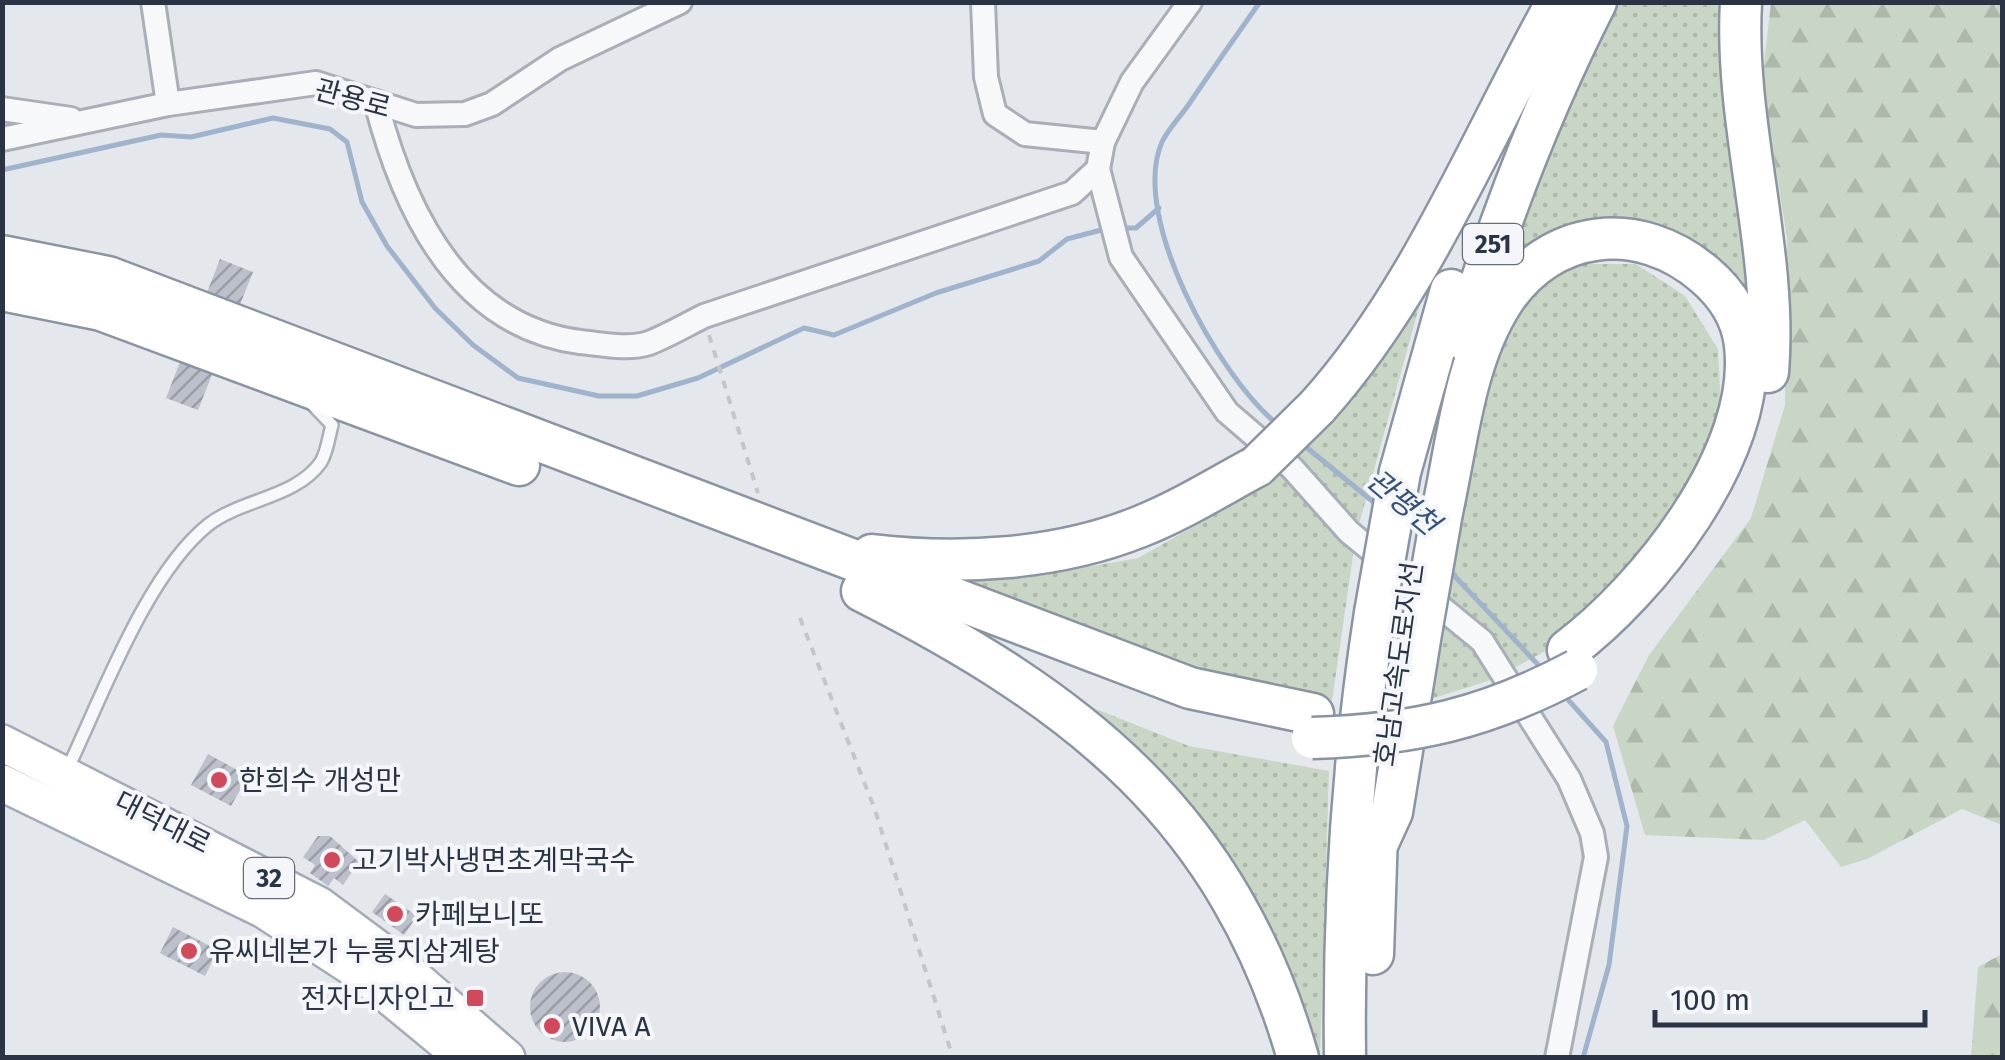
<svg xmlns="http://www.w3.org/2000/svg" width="2005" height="1060" font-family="'Fira Sans','Noto Sans KR',sans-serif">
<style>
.green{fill:url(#green-dots)}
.forest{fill:url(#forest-firs)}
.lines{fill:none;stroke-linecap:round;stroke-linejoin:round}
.stream{stroke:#9fb4cc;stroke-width:5}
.building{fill:url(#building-hatch)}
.service-casing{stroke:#a9aeb7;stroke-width:16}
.minor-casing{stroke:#a9aeb7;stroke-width:28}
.primary-casing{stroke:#a3abb8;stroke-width:40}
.motorway-casing{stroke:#8b94a3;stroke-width:45}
.path{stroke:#c2c5cb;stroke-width:4;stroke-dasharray:8 8;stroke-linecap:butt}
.service{stroke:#f7f8fa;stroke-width:11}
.minor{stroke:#f7f8fa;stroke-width:22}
.primary{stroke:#fff;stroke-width:35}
.motorway{stroke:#fff;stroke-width:40}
.motorway-bridge-casing{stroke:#8b94a3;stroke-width:45;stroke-linecap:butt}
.motorway-bridge{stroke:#fff;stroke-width:40}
.poi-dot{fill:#d1495b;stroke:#f4f6f9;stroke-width:4}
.labels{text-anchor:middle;stroke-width:8;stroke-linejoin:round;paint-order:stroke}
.shield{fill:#f4f6f9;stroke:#676e7b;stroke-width:2.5}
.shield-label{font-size:25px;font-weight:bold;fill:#2b3445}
.street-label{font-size:28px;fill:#2b3445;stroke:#f4f6f9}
.poi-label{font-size:28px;fill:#2b3445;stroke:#f4f6f9;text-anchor:start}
.water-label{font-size:30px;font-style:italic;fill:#34527a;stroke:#f4f6f9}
</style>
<defs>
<pattern id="green-dots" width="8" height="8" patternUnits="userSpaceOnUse" patternTransform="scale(2.5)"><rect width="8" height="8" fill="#c9d6c5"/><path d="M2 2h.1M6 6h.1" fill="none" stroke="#adb8ab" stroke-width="1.8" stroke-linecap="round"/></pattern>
<pattern id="forest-firs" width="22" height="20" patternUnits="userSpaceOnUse" patternTransform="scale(2.5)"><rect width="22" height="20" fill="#c9d6c5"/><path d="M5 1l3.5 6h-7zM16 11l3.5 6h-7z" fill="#adb8ab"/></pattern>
<pattern id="building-hatch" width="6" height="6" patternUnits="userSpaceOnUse" patternTransform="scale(2.5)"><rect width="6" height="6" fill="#bbc0ca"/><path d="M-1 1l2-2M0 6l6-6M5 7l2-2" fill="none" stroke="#989da6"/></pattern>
</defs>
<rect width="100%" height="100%" fill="#e4e7ec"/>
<g class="green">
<polygon points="1617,3 1720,3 1728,140 1749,258 1751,330 1654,236 1503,269 1544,156"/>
<polygon points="1574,264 1636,264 1685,296 1718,349 1721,408 1693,489 1570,638 1508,671 1437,599 1489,380 1523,296"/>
<polygon points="1429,271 1356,535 1332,701 1263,693 920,579 1020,579 1138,558 1238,502 1341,405"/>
<polygon points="1429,605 1478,645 1494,679 1412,705"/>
<polygon points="1071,699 1189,746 1329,771 1320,1057 1307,1057 1286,987"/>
</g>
<g class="forest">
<polygon points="1771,3 2002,3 2002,825 1962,809 1867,859 1841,867 1805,820 1764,840 1645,835 1613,726 1649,655 1751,518 1785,405 1787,238 1762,81"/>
<polygon points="2002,954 2002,1057 1971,1057 1978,967"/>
</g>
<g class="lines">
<g class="stream">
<path d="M1260 2C1236 36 1212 70 1189 104 1181 116 1168 129 1162 142 1129 217 1219 376 1276 423"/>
<polyline points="2,170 161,135 191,137 273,118 330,129 347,142 362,202 387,246 435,308 473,345 518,378 599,396 637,396 698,378 804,328 834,335 936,293 1039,261 1067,239 1105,229"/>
<polyline points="1121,228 1136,228 1159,208"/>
<polyline points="1300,442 1377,505"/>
<polyline points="1448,569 1543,670"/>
<polyline points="1563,694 1606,742 1627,826 1609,965 1583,1058"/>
</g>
</g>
<g class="building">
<polygon points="220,259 253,272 198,410 166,398"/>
<polygon points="208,754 248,776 231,806 191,785"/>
<polygon points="318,836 330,836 359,862 343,885 334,878 328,886 310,873 315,865 303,857"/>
<polygon points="385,894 417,916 404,935 372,912"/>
<polygon points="173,927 218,950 205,976 160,953"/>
<circle cx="565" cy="1007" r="35"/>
</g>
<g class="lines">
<g class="service-casing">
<path id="service" d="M67 770C102 697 146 575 208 525 241 499 296 498 321 462 327 452 329 436 332 425L310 402"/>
</g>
<g class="minor-casing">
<g id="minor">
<polyline points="153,2 168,104"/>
<polyline points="983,2 986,77 995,114 1025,134 1103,142"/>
<path d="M376 102C403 207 457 326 580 342 601 344 628 350 649 343 667 336 686 325 704 316L1072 193 1098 169 1103 142 1132 82 1190 2"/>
<polyline points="2,109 71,119"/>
<polyline points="2,139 168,104 316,83 416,115 465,114 492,104 560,59 680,2"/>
<polyline points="1098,169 1121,257 1227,412 1292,468 1349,532 1482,641 1569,779 1592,833 1596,857 1557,1058"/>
</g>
</g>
<g class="primary-casing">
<g id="primary">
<polyline points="2,743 319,905 401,966 507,1058"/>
<polyline points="2,783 264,910 361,973 464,1058"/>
</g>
</g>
<g class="motorway-casing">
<g id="motorway">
<path d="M1741 2C1734 126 1778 249 1768 372"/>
<polyline points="2,256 108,277 1190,688 1313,714"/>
<polyline points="2,290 101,310 519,465"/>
<path d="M1463 339C1498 223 1541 110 1596 2"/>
<path d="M1317 407C1420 293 1482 136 1557 2"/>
<polyline points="1400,472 1451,290"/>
<path d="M1442 512C1457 444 1464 361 1503 301 1550 229 1639 218 1705 275 1726 293 1742 317 1745 345 1758 453 1648 590 1568 650"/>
<path d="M872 555C959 565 1057 560 1139 527 1180 511 1218 487 1257 466"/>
<path d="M862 591C1077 700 1229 816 1298 1058"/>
<polyline points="1376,847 1392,812 1422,627"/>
<polyline points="1373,954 1377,832"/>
<path d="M1345 1058C1343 908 1352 761 1375 613"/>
</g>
</g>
<g class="path">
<polyline points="709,335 758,493"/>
<polyline points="800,618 875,810 953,1058"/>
</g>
<use href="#service" class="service"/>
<use href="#minor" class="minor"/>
<use href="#primary" class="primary"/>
<use href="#motorway" class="motorway"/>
<g class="motorway-bridge-casing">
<g id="motorway-bridge">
<polyline points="1257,466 1317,407"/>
<polyline points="1375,613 1400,472"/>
<polyline points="1422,627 1442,512"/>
<path d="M1312 738C1414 735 1487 718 1577 670"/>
</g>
</g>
<use href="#motorway-bridge" class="motorway-bridge"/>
</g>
<g class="poi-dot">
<circle cx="219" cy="780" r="10"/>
<circle cx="332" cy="860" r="10"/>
<circle cx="395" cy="914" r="10"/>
<circle cx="189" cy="951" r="10"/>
<rect x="465" y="988" width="20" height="20" rx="5"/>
<circle cx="552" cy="1026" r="10"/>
</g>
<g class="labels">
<g class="shield">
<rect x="1463" y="224" width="60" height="40" rx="8"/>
<rect x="244" y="858" width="50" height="40" rx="8"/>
</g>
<g class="shield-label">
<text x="1493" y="253">251</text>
<text x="269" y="887">32</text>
</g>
<g class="street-label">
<text transform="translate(353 98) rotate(15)" y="10">관용로</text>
<text transform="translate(1398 664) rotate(-82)" y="10">호남고속도로지선</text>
<text transform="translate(163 822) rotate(27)" y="10">대덕대로</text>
</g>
<g class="poi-label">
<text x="239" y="790">한희수 개성만</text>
<text x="352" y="870">고기박사냉면초계막국수</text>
<text x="415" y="924">카페보니또</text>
<text x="209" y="961">유씨네본가 누룽지삼계탕</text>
<text x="455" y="1008" text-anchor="end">전자디자인고</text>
<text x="572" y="1036">VIVA A</text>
</g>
<g class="water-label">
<text transform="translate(1403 502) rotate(40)" y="10">관평천</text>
</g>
</g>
<rect width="2005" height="1060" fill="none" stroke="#2b3445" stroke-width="10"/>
<path d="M1655 1010v15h270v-15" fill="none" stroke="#2b3445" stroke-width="5"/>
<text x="1670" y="1010" font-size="30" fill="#2b3445" stroke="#f4f6f9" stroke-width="8" paint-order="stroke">100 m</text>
</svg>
